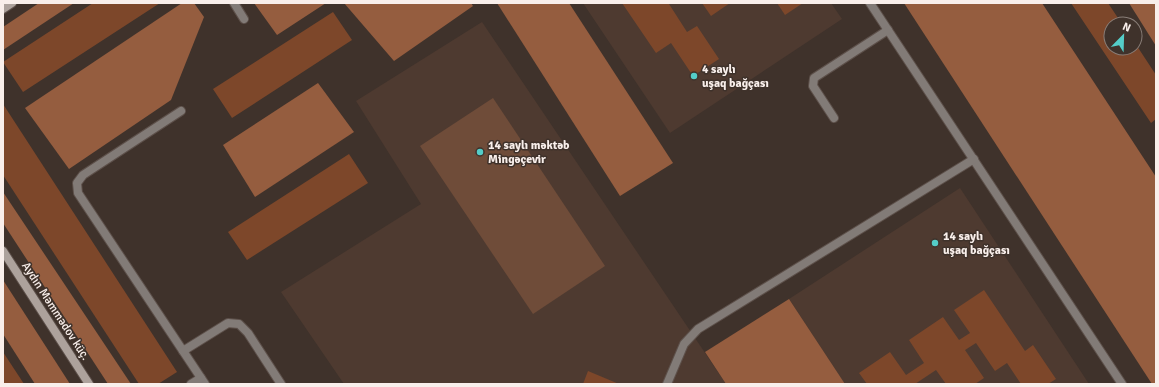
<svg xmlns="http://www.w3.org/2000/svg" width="1159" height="387" font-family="Signika,sans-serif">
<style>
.built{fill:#4e3a30}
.green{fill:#6f4c39}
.forest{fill:#955d3f}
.building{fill:#7d472a}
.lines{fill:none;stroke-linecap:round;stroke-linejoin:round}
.lane-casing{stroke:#5d504a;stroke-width:10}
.secondary-casing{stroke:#5d504a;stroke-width:10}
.lane{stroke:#827b77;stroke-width:8}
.secondary{stroke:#ada29c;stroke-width:8}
.poi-dot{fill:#54cdc8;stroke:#3f322b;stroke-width:1.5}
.labels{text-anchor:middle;stroke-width:3;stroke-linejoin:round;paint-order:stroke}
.poi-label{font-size:12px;font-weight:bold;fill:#f9efeb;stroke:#3f322b;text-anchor:start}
.street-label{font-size:12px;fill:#f9efeb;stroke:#3f322b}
</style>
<rect width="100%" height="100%" fill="#3f322b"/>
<g class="built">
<polygon points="583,3 831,3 842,19 670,133"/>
<polygon points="482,22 726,384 344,384 281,292 421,204 356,101"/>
<polygon points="960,188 1089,384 845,384 789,299"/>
</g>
<polygon class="green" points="493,98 605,266 533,314 420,146"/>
<g class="forest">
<polygon points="39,3 74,3 3,50 3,27"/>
<polygon points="182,3 194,3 204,17 171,100 69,169 25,108"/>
<polygon points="254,3 326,3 277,35"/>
<polygon points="344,3 471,3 473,6 394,61"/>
<polygon points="497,3 569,3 673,163 620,196"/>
<polygon points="904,3 1042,3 1156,177 1156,384 1152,384"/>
<polygon points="1129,3 1156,3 1156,46"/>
<polygon points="318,83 354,132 255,197 223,145"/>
<polygon points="3,192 131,384 108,384 3,223"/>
<polygon points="3,280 70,384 35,384 3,334"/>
<polygon points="789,299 845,384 726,384 705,352"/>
</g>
<g class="building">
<polygon points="93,3 160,3 23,92 3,62"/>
<polygon points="622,3 670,3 669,4 687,32 697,26 719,59 693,76 671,43 656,53"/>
<polygon points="702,3 730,3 711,16"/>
<polygon points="777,3 803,3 785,15"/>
<polygon points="1071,3 1108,3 1122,24 1111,24 1111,48 1135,48 1135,43 1156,75 1156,119 1151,123"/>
<polygon points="333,12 352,40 232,118 213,89"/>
<polygon points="3,104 177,372 158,384 139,384 3,175"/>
<polygon points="349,154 368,183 247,260 228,232"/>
<polygon points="984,290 1025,351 1033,345 1056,379 1048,384 1021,384 1007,363 995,371 976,343 965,350 984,378 975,384 946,384 936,370 915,384 867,384 859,373 890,352 906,375 924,363 909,340 943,317 959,340 970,333 954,310"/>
<polygon points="3,352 24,384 3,384"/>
<polygon points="588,371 619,384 583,384"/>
</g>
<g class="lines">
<g class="lane-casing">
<g id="lane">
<polyline points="234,3 244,19"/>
<polyline points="870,3 1122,384"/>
<polyline points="181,111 83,175 77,183 78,193 205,384"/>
<polyline points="834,118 813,86 814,78 888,30"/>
<polyline points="183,351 228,323 239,324 248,333 281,384"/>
<polyline points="191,384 201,378"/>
<polyline points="667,384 684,344 698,329 974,159"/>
</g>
</g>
<g class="secondary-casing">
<g id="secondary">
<polyline points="3,9 12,3"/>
<polyline points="3,251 89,384"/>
</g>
</g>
<use href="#lane" class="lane"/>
<use href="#secondary" class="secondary"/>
</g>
<g class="poi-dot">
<circle cx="694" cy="76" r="4"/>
<circle cx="480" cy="152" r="4"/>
<circle cx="935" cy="243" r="4"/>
</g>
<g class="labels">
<g class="poi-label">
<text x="702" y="73">4 saylı<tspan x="702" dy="14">uşaq bağçası</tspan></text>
<text x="488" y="149">14 saylı məktəb<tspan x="488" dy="14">Mingəçevir</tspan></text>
<text x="943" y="240">14 saylı<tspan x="943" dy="14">uşaq bağçası</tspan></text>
</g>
<g class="street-label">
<text transform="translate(56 311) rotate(57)" y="4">Aydın Məmmədov küç.</text>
</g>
</g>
<rect width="1159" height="387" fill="none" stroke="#f9efeb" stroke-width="8"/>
<g transform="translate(1123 36) rotate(23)"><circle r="19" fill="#3f322b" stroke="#897e78"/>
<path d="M0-3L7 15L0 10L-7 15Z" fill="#54cdc8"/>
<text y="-6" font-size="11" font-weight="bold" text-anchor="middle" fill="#f9efeb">N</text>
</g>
</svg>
